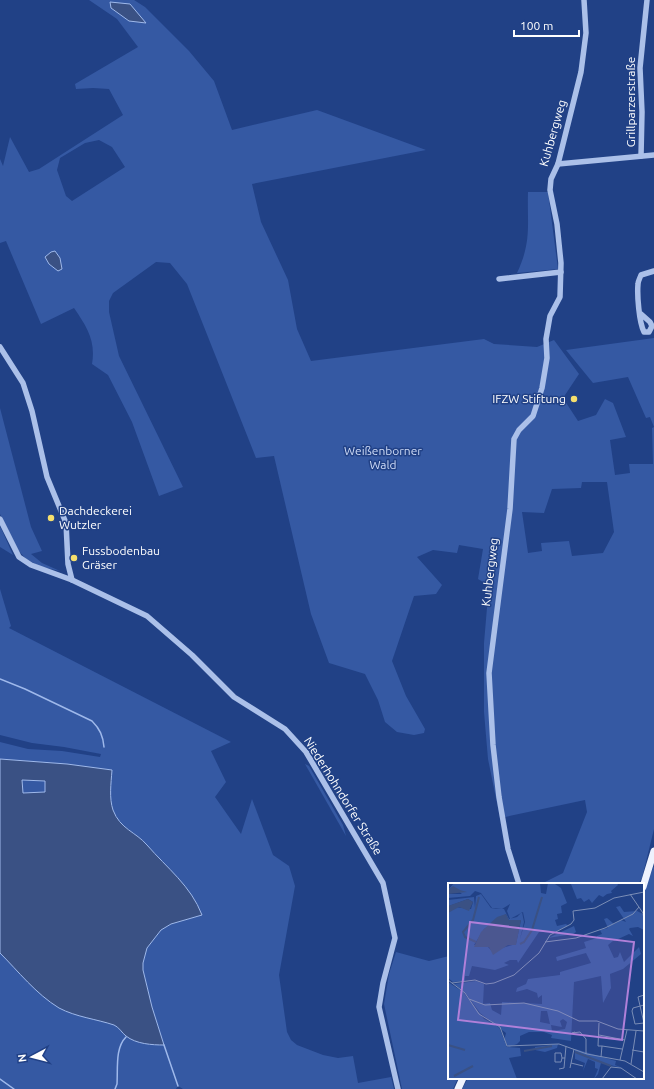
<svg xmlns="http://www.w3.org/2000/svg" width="654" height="1089" font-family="Ubuntu,sans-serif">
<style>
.green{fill:#3559a3;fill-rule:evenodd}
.water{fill:#3a5184;stroke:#9fb9eb;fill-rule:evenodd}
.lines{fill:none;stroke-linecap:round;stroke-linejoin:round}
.stream{stroke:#9fb9eb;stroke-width:1.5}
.minor{stroke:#abc0e9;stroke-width:5.5}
.major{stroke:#eef2fe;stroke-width:7}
.poi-dot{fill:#f6df6d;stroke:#214186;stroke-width:1.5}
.labels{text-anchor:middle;stroke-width:3;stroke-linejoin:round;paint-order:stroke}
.street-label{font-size:12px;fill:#fff;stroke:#214186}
.poi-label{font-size:12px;fill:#fff;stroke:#214186;text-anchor:start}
.park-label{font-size:12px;fill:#cfdcf7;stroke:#214186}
.inset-river{fill:none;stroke:#3a5184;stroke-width:2}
.inset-road{fill:none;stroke:#7a8db6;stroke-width:1}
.view{fill:#b080d9;fill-opacity:0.15;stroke:#b080d9;stroke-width:2}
.inset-edge{fill:none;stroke:#fff;stroke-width:2}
</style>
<rect width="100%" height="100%" fill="#214186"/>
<g class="green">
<path d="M89 0H134L145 7 189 51 214 81 232 130 317 110 426 150 252 184 261 222 288 280 297 329 311 361 484 339 494 344 537 347 554 340 579 374 563 398 578 421 596 415 605 399 613 403 626 437 610 440 615 475 630 473 629 464H653L652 428 654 427 650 417 646 418 628 377 593 383 566 350 654 338V829L642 878 638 884H541L563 873 587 812 585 800 500 818 488 759 484 712V643L488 596 486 584 478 579 483 549 459 545 457 553 433 550 417 557 442 585 436 594 414 596 392 661 406 696 425 729 424 733 414 735 397 732 385 722 378 700 365 674 329 663 311 614 274 456 256 458 187 284 170 263 156 262 113 293 109 301V312L119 356 183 487 159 496 132 422 108 375 92 364C96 341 87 327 74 308L41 324 6 241 0 243V159L3 166 10 137 29 172 39 169 123 115 109 89 93 88 76 89 75 84 138 47 117 19ZM99 140 112 147 125 167 72 201 66 196 57 170 60 158 85 143ZM582 482H607L614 532 603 553 572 556 569 541 541 543 542 551 528 553 522 512 544 513 552 489 581 488Z"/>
<path d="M528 192H548L558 269 517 273C532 241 527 225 528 192Z"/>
<polygon points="0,408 31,527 42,551 31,554 42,563 60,571 41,567 26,559 18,550 0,514"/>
<polygon points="0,527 1,528 13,555 0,547"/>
<path d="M0 589 11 626 9 628 231 742 211 751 226 782 215 797 241 834 252 799 273 855 289 866 295 886 279 975 287 1032 291 1040 297 1045 323 1055 338 1058 353 1056 358 1083 391 1077 394 1089H183L178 1086 176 1089H0V953L36 990 116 1026C130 1041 144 1045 164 1045L152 1007 143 970V963L147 948 161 930 171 924 202 915C191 886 167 868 147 845 136 832 120 828 113 810 109 798 111 784 112 770L67 764 0 759V742L28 749 62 751 100 757 101 754 64 747 32 743 0 735Z"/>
<polygon points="305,764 309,766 343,825 346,836"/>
<polygon points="22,780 45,781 45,792 22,793"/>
<polygon points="654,866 654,1089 462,1089 468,1078 643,1078 643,891"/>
<polygon points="396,952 429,961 449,956 449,1078 458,1078 453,1089 402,1089 384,1004 389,974"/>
</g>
<g class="water">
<polygon points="110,2 130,4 146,23 129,21 111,8"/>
<polygon points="55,251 60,258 62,269 58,271 49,264 45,257 51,252"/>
<path d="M0 759 67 764 112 770C111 784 109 798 113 810 120 829 136 832 147 845 167 868 191 886 202 915L171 924 161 930 147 948 143 963V970L152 1007 164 1045C152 1045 136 1044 126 1036 122 1033 119 1027 114 1025 96 1019 76 1017 59 1008 36 994 18 971 0 953ZM22 780 45 781V792L23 793Z"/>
</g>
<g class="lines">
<g class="stream">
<path d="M0 679 25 689 92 721C100 729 103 736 104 747"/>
<polyline points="164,1045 178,1086"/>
<polyline points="0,1079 14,1089"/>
<path d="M115 1089 117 1084C118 1068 115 1048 126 1037"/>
</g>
<g class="minor">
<polyline points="641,156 642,112 640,68 647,0"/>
<polyline points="558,164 654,155"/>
<polyline points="499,279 561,272"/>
<path d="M641 314 650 322 652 326 649 332H644C639 322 637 295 638 284 638 281 640 278 641 275L654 271"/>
<polyline points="0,347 23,383 32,411 47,477 66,523 68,564 72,580"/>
<polyline points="0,519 19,557 31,565 72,580 147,616 192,655 234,697 285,729 306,752 383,883 395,938 383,983 379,1007 398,1089"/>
<polyline points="519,884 508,849 499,797 493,745 489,673 510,509 514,439 519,430 533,416 542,388 547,358 546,339 550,316 560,297 561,263 557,224 550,190 551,179 558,164 581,72 586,33 584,0"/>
</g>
<g class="major">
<polyline points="643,887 654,851"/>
<polyline points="458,1089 463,1078"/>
</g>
</g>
<g class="poi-dot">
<circle cx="574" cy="399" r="4"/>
<circle cx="51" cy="518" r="4"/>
<circle cx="74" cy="558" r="4"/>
</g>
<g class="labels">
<g class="street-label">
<text transform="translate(631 102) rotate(-90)" y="4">Grillparzerstraße</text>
<text transform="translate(553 133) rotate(-74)" y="4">Kuhbergweg</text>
<text transform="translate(490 572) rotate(-83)" y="4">Kuhbergweg</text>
<text transform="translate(343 796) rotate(58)" y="4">Niederhohndorfer Straße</text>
</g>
<g class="poi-label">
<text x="566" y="403" text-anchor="end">IFZW Stiftung</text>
<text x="59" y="515">Dachdeckerei<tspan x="59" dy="14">Wutzler</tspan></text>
<text x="82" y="555">Fussbodenbau<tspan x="82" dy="14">Gräser</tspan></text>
</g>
<g class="park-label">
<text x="383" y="455">Weißenborner<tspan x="383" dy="14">Wald</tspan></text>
</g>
</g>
<g transform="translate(448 883)">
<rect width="196" height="196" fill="#214186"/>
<path d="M6 0H92L93 10 98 11 100 0H108L107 1 113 5 119 20 113 23 114 30 109 31 110 36 107 37 109 43 118 41 120 43 102 51 104 48 91 49 70 80 69 77H62L56 80 61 82 47 87 24 83 21 93H17V98L5 99 0 95V30L7 24 23 26 25 19 20 16 1 23 0 17 26 14 27 25 28 13 33 11 43 25 48 26H56L61 36 69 34 74 29 76 39 72 56 77 39 75 29 62 36 59 28 62 21 54 26 44 25 33 10 27 8 22 13 0 15V11H14L5 4 0 7ZM58 31 61 38 73 37 68 61 44 68 39 63 26 62 36 46ZM136 0H169L170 2 163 8 164 10 159 11 155 14 151 12 144 20 141 16 136 19 133 15 129 16 123 1ZM172 23 176 29 189 28 195 31 196 47 190 44 182 45 181 46 185 53 181 51 166 58 162 56 165 58 160 62 166 75 170 74 172 69 176 79 191 64 193 71 175 86 162 91 163 105 155 120 153 93 126 99 123 158 103 155 104 152 96 149H81L72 153V158L69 161 61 164 56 158 58 150 32 130 19 112 6 101 28 98 36 101 35 121 42 120 44 127 53 132 54 119 94 121V112L90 115 89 110 79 106 68 109 69 105 78 101 80 96 112 92V89L143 80 138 70 109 78 108 74 138 65 136 59 149 55V53L154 51 152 47 160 45 156 36 159 35 166 41 173 37 178 39 168 24ZM93 128H99L102 141 92 139ZM115 136 119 139 117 146 104 148 103 142 114 144 112 138ZM126 43 128 49 125 51 100 55ZM0 99 15 109 36 136 51 144 59 164 72 165 73 173 61 175 69 196H0ZM110 161 109 165 97 169 87 167V164ZM127 166 168 178 167 182 175 185 153 180 150 191 146 196 150 186 147 185V179L140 176 135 188 137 180 127 176Z" fill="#3559a3" fill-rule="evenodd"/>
<path d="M5 3 12 7 19 9 0 11V7ZM20 16 25 19 21 28 11 24 0 30V23ZM58 31 61 37H73L68 62H60L45 72 41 64H26L33 49 49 34Z" fill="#3a5184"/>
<path class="inset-river" d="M28 59 17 54 15 49 25 37 31 14M72 61 76 59 84 47 94 14M0 162 17 167M76 168 104 163M127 169 163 183M6 193 25 183"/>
<path class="inset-road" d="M182 11 195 30 196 37M97 59 128 55 157 45 185 31 191 24M0 97 17 110 31 131 52 144 59 163 111 161 139 171 177 178 196 189M4 100 27 97 38 101 46 100 66 92 91 70 102 52 123 41 126 37 125 28 147 25 166 15 196 9M21 116 37 122 76 120 110 128 131 138H149L170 146 196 148M196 122 185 125 184 128 187 141 196 140M151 140 150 163H154L153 174M196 140 190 114 196 112M127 149 124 150 132 149 138 156V171M151 152 177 157M154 163 174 166M184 167 196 169M114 175 113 170H107V179H113L114 175H117M172 177 179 147M123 180 135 183M183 181 188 148M122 185 126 166M111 186 116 185 118 163M154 196 163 184 173 185 189 196"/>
<path class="view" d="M22 39 186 59 174 157 10 137Z"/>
<rect width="196" height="196" class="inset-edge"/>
</g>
<g transform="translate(32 1057) rotate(263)" stroke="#214186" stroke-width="3" paint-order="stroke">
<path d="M0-3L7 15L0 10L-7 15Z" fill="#ffffff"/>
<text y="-6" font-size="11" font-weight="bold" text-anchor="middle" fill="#ffffff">N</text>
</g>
<path d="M514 30v6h65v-6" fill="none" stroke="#ffffff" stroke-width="2"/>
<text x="520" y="30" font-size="12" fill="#ffffff" stroke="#214186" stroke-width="3" paint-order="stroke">100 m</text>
</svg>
